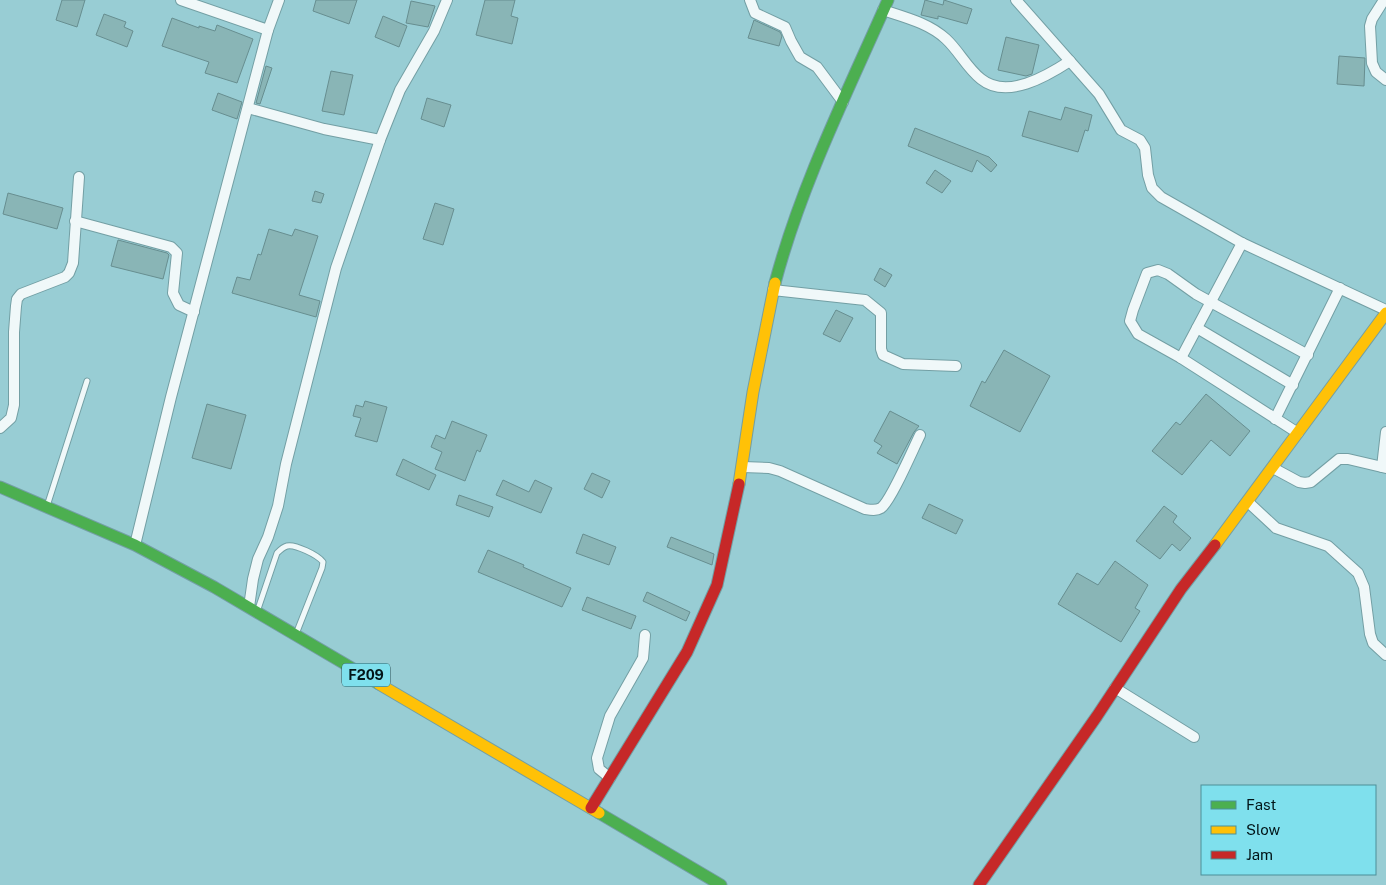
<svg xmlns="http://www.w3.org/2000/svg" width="1386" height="885" font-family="'Public Sans',sans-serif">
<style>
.building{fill:#89b5b6;stroke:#678e90}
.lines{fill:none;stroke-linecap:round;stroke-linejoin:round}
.lane-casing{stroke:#739fa4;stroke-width:7}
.street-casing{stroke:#739fa4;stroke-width:12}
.fast-casing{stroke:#739fa4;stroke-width:13}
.slow-casing{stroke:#739fa4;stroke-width:13}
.jam-casing{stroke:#739fa4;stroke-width:13}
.lane{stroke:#f0f8f9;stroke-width:5}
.street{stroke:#f0f8f9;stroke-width:10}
.fast{stroke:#4caf50;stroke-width:11}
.slow{stroke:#ffc107;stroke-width:11}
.jam{stroke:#c62828;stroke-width:11}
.labels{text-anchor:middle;stroke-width:4;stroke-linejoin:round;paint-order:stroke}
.shield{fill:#7fe0ed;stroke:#285258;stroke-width:1}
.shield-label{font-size:14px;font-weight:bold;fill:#021518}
</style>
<rect width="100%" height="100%" fill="#98cdd4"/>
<g class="building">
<polygon points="62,0 85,0 77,27 56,20"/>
<polygon points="316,0 357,0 349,24 313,11"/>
<polygon points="485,0 515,0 511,16 518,18 512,44 476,35"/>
<polygon points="925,0 943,5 944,0 972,9 967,24 938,16 938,19 921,15"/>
<polygon points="411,1 435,6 428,27 406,23"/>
<polygon points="104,14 126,22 124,27 133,31 127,47 96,35"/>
<polygon points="383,16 407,26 399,47 375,37"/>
<polygon points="172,18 199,28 199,26 215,31 217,25 253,39 237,83 205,73 209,62 162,46"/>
<polygon points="754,20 780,32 782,36 779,46 748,38"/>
<polygon points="1006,37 1039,45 1032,74 1026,76 998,70"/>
<polygon points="1339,56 1365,58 1364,86 1337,84"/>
<polygon points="266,66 272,68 260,104 256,103"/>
<polygon points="331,71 353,75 344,115 322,111"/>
<polygon points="218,93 242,102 237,119 212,110"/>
<polygon points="427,98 451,105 444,127 421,119"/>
<polygon points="1065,107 1092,115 1088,131 1085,130 1078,152 1022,136 1029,111 1061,120"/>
<polygon points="915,128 989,157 997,165 991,172 977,160 972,172 908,146"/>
<polygon points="935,170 951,181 942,193 926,183"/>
<polygon points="315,191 324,194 321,203 312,201"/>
<polygon points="8,193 63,208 57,229 3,214"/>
<polygon points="435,203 454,209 443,245 423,239"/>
<polygon points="269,229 292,236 295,229 318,236 299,295 320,301 316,317 232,293 237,277 250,280 258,254 261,255"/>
<polygon points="118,240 167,253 169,255 163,279 111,266"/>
<polygon points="880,268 892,275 885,287 874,280"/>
<polygon points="836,310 853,318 840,342 823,334"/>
<polygon points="1004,350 1050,376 1020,432 970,406 982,381 985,383"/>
<polygon points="1206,394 1250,431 1230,456 1211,440 1182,475 1152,451 1176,422 1180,425"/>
<polygon points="365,401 387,407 377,442 355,436 361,418 353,416 356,405 363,407"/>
<polygon points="207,404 246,415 231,469 192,458"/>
<polygon points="890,411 919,426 914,432 897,464 877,453 882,446 874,441"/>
<polygon points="452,421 487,435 480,452 477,450 465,481 435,469 442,452 431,447 436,435 445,439"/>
<polygon points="403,459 436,475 429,490 396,475"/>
<polygon points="592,473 610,481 602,498 584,489"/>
<polygon points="503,480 529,492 535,480 552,488 541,513 496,495"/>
<polygon points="459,495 493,507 489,517 456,505"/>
<polygon points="929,504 963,520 956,534 922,518"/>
<polygon points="1164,506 1177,516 1173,522 1191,538 1180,551 1172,544 1160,559 1136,541"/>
<polygon points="583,534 616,547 609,565 576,553"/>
<polygon points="671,537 714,554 712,565 667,547"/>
<polygon points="488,550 524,565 523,567 571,588 562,607 478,572"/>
<polygon points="1115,561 1148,585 1135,608 1140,611 1121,642 1058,604 1077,573 1098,585"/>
<polygon points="647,592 690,612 686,621 643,601"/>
<polygon points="587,597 636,616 631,629 582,610"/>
</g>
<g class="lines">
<g class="lane-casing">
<g id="lane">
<polyline points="48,503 87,381"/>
<path d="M258 609 277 553C280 550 283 547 287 546 295 544 318 555 323 562L322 568 296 634"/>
</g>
</g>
<g class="street-casing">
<g id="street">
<polyline points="181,0 268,30"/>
<polyline points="750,0 755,13 785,27 791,41 800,57 817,67 843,102"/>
<polyline points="1016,0 1099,94 1121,130 1140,140 1145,148 1148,175 1152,188 1161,197 1242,243 1386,310"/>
<polyline points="1384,0 1372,19 1370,26 1372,63 1376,72 1386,80"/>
<path d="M883 10C904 17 929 23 946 39 959 51 967 68 981 79 1007 100 1047 76 1070 61"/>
<polyline points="248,108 324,129 380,140"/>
<polyline points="75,221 171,247 177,253 173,293 179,305 194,312"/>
<polyline points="773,290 865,300 881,313 881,349 883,355 903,364 956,366"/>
<polyline points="1197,328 1293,385"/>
<polyline points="1181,358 1242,243"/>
<polyline points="1275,419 1340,288"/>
<polyline points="0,428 11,418 14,405 14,332 16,306 17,299 21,294 65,277 69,273 73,263 79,177"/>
<polyline points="1298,433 1181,358 1138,334 1130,321 1133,310 1147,273 1158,270 1168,274 1196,294 1308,355"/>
<path d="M743 467 769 468 780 471 865 509C871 510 876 511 881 508 891 501 913 449 920 435"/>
<polyline points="1382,467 1386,432"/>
<polyline points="1273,468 1299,482 1305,483 1311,482 1339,459 1348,459 1386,468"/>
<polyline points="1248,502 1276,528 1328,546 1358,573 1364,587 1370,634 1373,643 1386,655"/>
<polyline points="135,545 171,397 268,30 279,0"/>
<polyline points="249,607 253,579 258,559 268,537 278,506 286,464 336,268 380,140 400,90 434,31 447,0"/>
<polyline points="1115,688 1194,737"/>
<polyline points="610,778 599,769 597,758 610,716 643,658 645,635"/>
</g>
</g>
<g class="fast-casing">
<g id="fast">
<path d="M775 283C801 185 847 93 888 0"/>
<polyline points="0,487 135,545 214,587 379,684"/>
<polyline points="599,813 721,885"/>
</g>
</g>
<g class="slow-casing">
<g id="slow">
<polyline points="739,484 753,392 775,283"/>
<polyline points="1215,545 1386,313"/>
<polyline points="379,684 599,813"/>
</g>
</g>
<g class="jam-casing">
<g id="jam">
<polyline points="591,808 687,652 717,585 739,484"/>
<polyline points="979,885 1097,716 1181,589 1215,545"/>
</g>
</g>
<use href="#lane" class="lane"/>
<use href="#street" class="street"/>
<use href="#fast" class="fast"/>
<use href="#slow" class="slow"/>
<use href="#jam" class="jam"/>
</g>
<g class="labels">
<rect class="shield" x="342" y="663.5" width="48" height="23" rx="4"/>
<g class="shield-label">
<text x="366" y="680">F209</text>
</g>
</g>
<rect x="1201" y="785" width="175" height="90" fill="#7fe0ed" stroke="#4d8f98"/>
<rect x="1211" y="801" width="25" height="8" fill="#4caf50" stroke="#4d8f98"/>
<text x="1246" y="810" font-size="15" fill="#021518">Fast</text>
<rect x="1211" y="826" width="25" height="8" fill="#ffc107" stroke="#4d8f98"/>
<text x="1246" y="835" font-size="15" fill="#021518">Slow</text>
<rect x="1211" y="851" width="25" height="8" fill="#c62828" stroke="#4d8f98"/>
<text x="1246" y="860" font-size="15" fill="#021518">Jam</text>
</svg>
